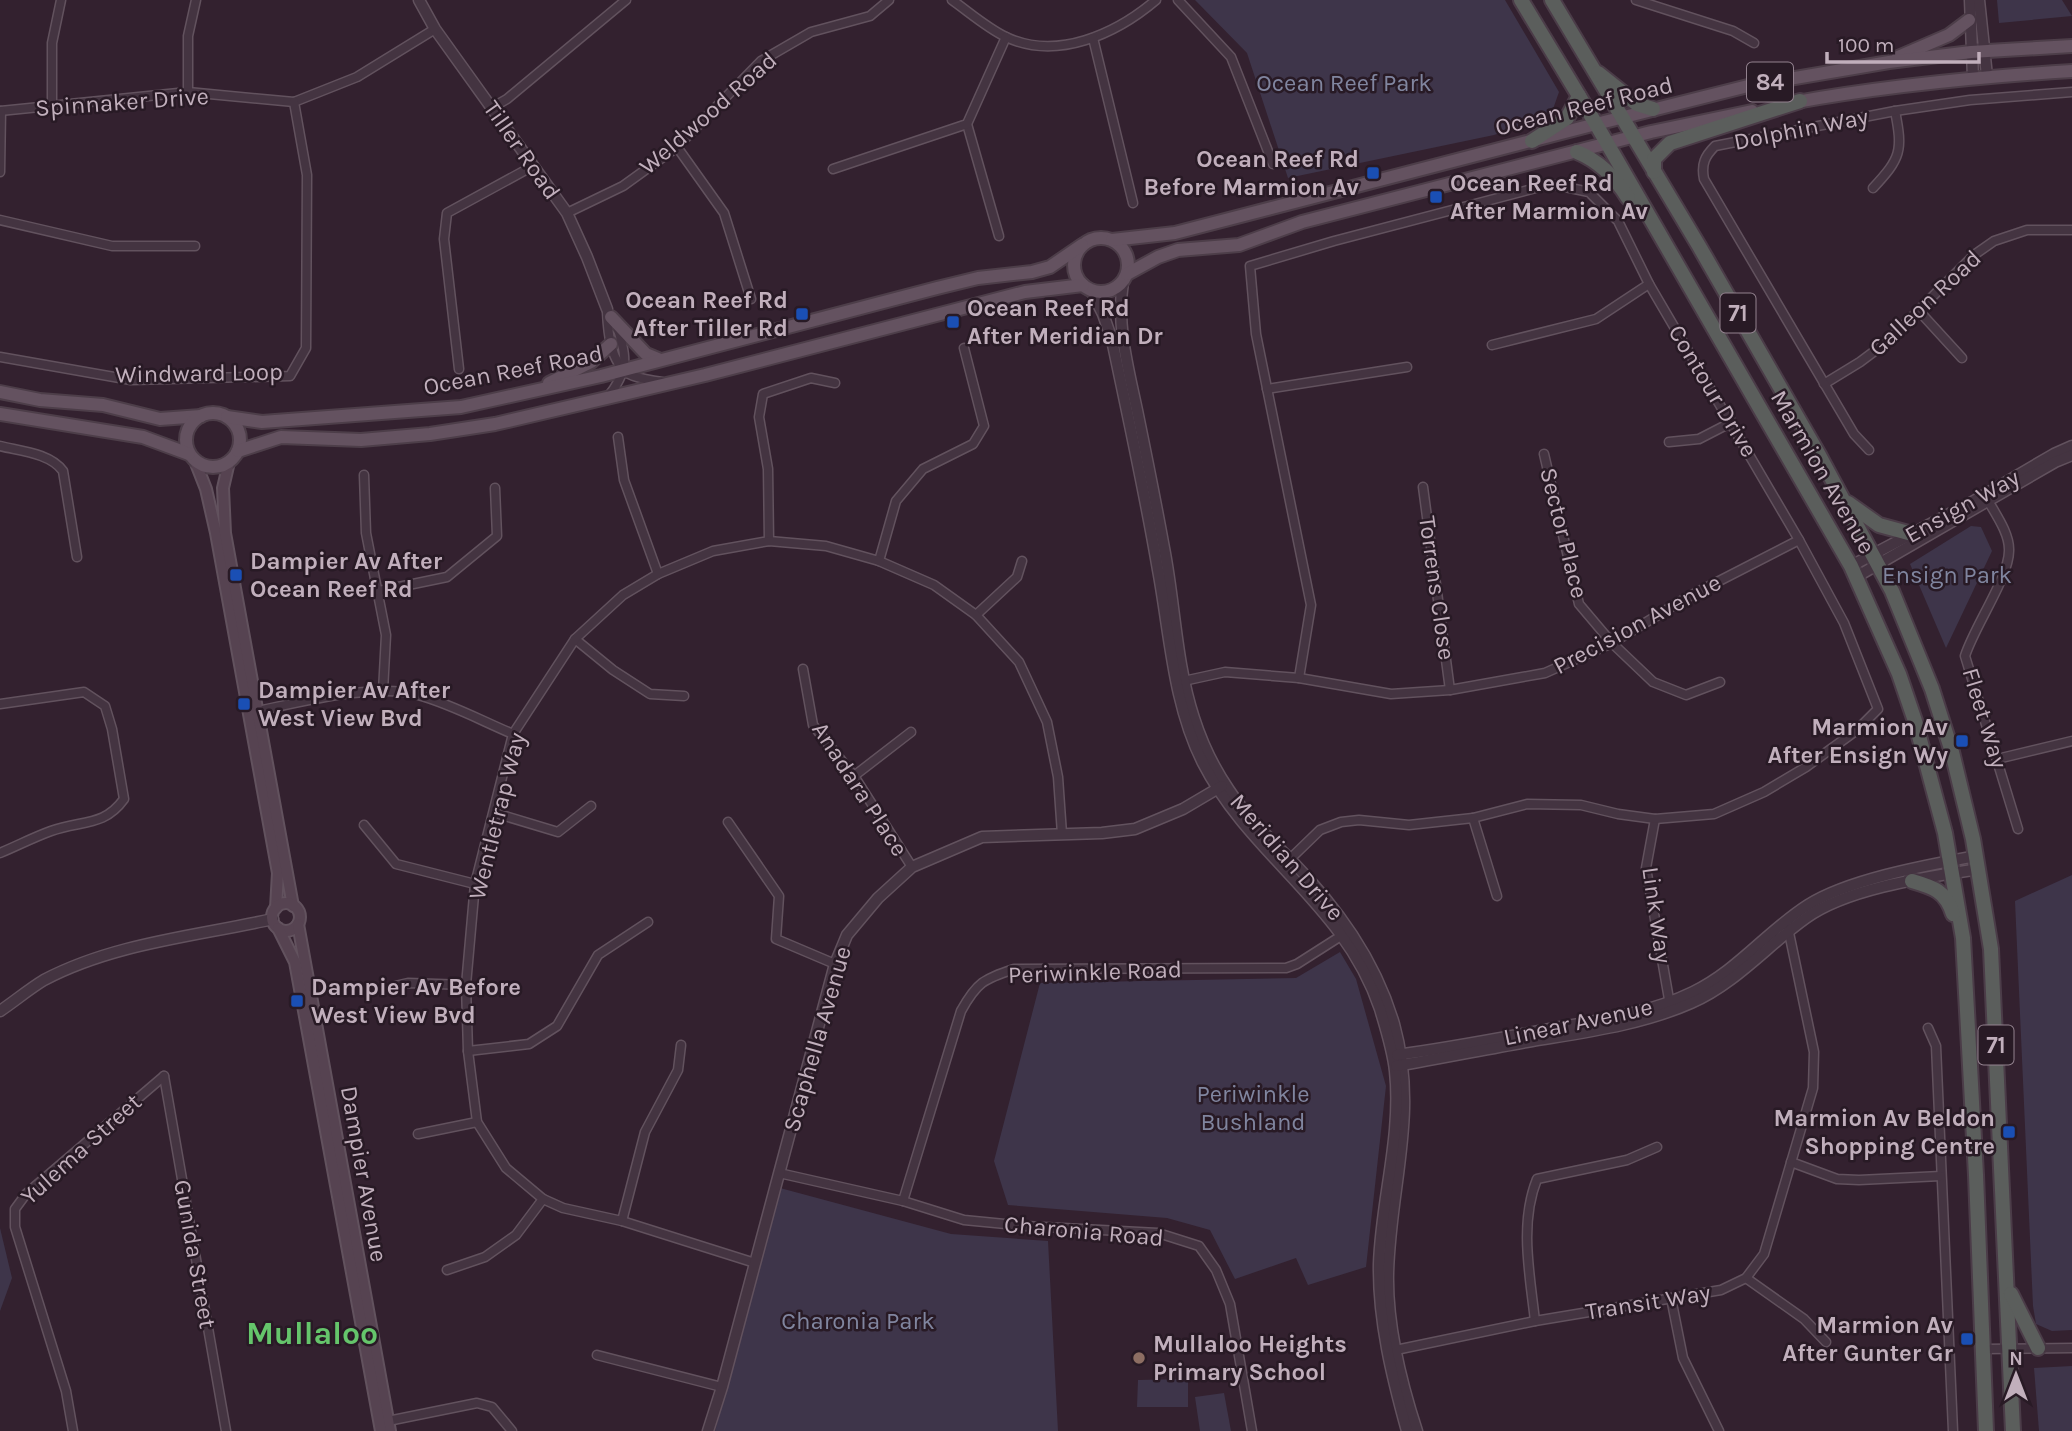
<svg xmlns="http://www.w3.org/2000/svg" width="2072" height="1431" font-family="Karla,sans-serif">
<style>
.green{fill:#3e354a}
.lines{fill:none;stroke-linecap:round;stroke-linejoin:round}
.minor-casing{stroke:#62525e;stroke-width:11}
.tertiary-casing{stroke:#62525e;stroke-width:13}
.secondary-casing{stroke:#62525e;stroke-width:14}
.primary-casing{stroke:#4d3e49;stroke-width:16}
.trunk-casing{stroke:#4b3c48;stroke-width:18}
.minor{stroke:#443441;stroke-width:8}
.tertiary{stroke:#443441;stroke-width:10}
.secondary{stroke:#564351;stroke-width:10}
.primary{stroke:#645260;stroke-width:12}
.trunk{stroke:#5b5e5c;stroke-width:14}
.transit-dot{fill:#1a4fb4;stroke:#281a25;stroke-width:2.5}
.education-dot{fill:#8d6e63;stroke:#281a25;stroke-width:2.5}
.labels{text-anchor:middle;stroke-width:5;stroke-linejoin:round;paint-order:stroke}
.shield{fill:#281a25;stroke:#93828f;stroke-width:2}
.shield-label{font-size:23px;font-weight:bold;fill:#c1afbc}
.park-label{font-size:24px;fill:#80859f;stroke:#281a25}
.street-label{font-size:24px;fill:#c1afbc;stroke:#281a25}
.poi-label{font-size:24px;font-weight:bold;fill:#c1afbc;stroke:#281a25;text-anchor:start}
.district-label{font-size:32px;font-weight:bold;fill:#65c56b;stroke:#281a25}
</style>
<rect width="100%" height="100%" fill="#33212f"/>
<g class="green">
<polygon points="1195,0 1505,0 1559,92 1553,109 1545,117 1494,135 1288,178 1247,53"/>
<polygon points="1997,0 2062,0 2072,16 1999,23"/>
<polygon points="1971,526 1981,527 1992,551 1946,648 1910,564"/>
<polygon points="2072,875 2072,1330 2052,1331 2036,1324 2033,1306 2015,901"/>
<polygon points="1340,952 1356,979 1386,1086 1366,1267 1308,1285 1296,1258 1235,1279 1210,1230 1167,1218 1008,1205 994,1161 1040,983 1296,978"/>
<polygon points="780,1188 951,1234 1048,1241 1058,1431 715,1431"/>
<polygon points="0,1228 12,1278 0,1311"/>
<polygon points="2072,1366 2072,1431 2039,1431 2034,1368"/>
<polygon points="1188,1379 1188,1407 1137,1407 1138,1380"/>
<polygon points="1224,1393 1231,1431 1200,1431 1195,1397"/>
</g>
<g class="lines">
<g class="minor-casing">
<g id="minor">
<path d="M952 0C969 12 987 28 1006 37 1057 61 1116 34 1156 0"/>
<polyline points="1178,0 1231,57 1273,164"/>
<polyline points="1636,0 1733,31 1754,43"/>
<polyline points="1093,38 1133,203"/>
<polyline points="188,92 188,36 196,0"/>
<polyline points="52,105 52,43 61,0"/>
<polyline points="493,107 507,99 626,0"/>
<polyline points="0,111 188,92 294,102 357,77 435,29"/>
<polyline points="967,124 999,236"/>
<polyline points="677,147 724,213 751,299"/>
<polyline points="833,169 967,124 1006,37"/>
<polyline points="0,172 1,111"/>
<path d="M1873 188C1901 158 1903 151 1895 111"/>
<polyline points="567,213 623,186 677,147 761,61 811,32 870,16 889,0"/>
<polyline points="0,220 112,246 195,246"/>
<polyline points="1919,311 1962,358"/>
<path d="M607 312C608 332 610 362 629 374 638 379 652 380 662 382"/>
<polyline points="1492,345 1596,319 1649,284"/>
<polyline points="0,357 131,380 290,376 306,348 307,175 294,102"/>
<polyline points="459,369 444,239 447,213 533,166"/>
<polyline points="1824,384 1860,362 1888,341 1974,255 1994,241 2027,230 2072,230"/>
<polyline points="1267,389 1407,367"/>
<path d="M607 398C628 372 628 358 617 327"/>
<polyline points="618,437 624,480 658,574"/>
<polyline points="1669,442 1699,439 1732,422"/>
<path d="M0 446C20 451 50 453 63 471L77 557"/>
<path d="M1869 450 1854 434 1704 179C1701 164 1705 156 1715 146L1895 111 1970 100 2072 92"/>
<polyline points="1544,454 1579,604 1612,643 1653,682 1686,695 1720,682"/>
<polyline points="364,475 366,533 386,635 383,691"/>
<polyline points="1423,487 1450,690"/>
<path d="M1986 497C1994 512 2010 533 2009 551 2009 577 1974 627 1965 656L2018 829"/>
<polyline points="769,541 768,469 759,417 763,394 811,378 835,383"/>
<polyline points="879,561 896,501 923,469 973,444 984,426 964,348"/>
<polyline points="379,591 447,577 497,536 495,488"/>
<polyline points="976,615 1017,577 1022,561"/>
<polyline points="575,639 613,670 650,694 684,696"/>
<polyline points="803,669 813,725 854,776 912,867"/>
<polyline points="1179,682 1225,672 1299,678 1391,694 1450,690 1545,673 1612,643 1686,598 1799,540"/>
<path d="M0 704 84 692 105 706 112 729 124 799C104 827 81 820 51 831 34 837 17 846 0 853"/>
<path d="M253 712C297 703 376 682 418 695 451 704 482 721 513 734"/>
<polyline points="1997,759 2072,741"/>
<polyline points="854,776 911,732"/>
<polyline points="495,813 558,832 591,806"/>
<polyline points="1473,818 1497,896"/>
<polyline points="1655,819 1646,868 1670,1005"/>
<polyline points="728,822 779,896 776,939 835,964"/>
<polyline points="364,825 396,864 475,884"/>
<polyline points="1285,867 1290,859 1320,830 1341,822 1359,820 1409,825 1473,818 1527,804 1581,805 1618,814 1655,819 1714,814 1764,792 1806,767 1857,730 1878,709 1844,623 1799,540 1649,284 1618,221 1589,192 1551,184 1334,241 1250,266 1256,334 1311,605 1299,678"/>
<polyline points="395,986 408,983 466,985"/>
<polyline points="1928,1028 1936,1046 1953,1431"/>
<polyline points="468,1051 529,1044 557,1026 598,955 648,922"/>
<polyline points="164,1076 226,1431"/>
<polyline points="418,1134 477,1122"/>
<polyline points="1791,1162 1837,1179 1859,1180 1941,1176"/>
<polyline points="779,1173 903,1201 964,1220 1025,1226 1158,1233 1199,1246 1216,1270 1230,1304 1252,1431"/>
<path d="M903 1201 961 1011C977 982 984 979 1014 969L1286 968 1297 964 1344 934"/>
<polyline points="622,1221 645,1132 678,1070 681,1045"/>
<polyline points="755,1263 622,1221 563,1208 543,1199 506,1168 477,1122 468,1051 466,985 475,884 513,734 575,639 623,595 658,574 713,551 769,541 826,546 879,561 934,585 976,615 1019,662 1047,722 1058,777 1062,834"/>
<polyline points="447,1270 485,1257 516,1235 543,1199"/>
<polyline points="1746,1278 1804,1319 1826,1342"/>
<polyline points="1671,1298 1683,1358 1719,1431"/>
<path d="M1535 1321C1530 1275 1519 1224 1537 1179L1627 1160 1657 1147"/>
<polyline points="1983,1349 2072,1348"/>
<polyline points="1391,1351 1535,1321 1721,1290 1746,1278 1764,1254 1813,1088 1814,1052 1788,928"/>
<polyline points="597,1355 722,1387"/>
<polyline points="383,1422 477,1403 492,1407 512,1431"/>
<polyline points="73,1431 66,1391 15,1227 15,1209 26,1194 164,1076"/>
</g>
</g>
<g class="tertiary-casing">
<g id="tertiary">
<polyline points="419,0 435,29 567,213 587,257 607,309"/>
<polyline points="1970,0 1973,78"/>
<polyline points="1979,0 1987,76"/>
<path d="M1123 282C1116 327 1129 371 1138 415 1147 459 1156 504 1164 548 1175 604 1176 664 1194 718 1202 743 1214 768 1229 790 1246 816 1268 837 1290 859 1336 906 1375 959 1394 1024 1419 1114 1390 1185 1388 1274 1387 1326 1401 1382 1417 1431"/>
<path d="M1091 290 1103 314 1112 340C1128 416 1145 493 1158 570 1170 634 1173 704 1203 763 1251 857 1345 904 1380 1009 1386 1029 1393 1051 1395 1071 1402 1136 1381 1200 1379 1264 1378 1320 1392 1377 1407 1431"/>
<polyline points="1851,566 1972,502 2054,454 2072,446"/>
<polyline points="1856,577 2055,462 2072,455"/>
<path d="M0 1011C15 1001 29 989 44 980 114 943 197 936 273 919"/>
<path d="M1397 1055C1450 1048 1502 1038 1555 1028 1602 1020 1650 1013 1693 992 1737 971 1767 931 1808 905 1849 879 1928 865 1976 856"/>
<path d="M1396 1066C1442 1058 1487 1049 1532 1041 1586 1032 1641 1025 1691 1003 1735 984 1768 945 1806 918 1847 888 1928 877 1979 869"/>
<polyline points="708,1431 722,1387 835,964 847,935 878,898 912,867 982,837 1102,833 1135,829 1183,809 1222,786"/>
</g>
</g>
<g class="secondary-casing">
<g id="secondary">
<polyline points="195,461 206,489 216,533 278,873 276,908"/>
<polyline points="229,462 223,488 225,533 293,906"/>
<circle cx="286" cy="917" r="14"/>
<polyline points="298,924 390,1431"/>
<polyline points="278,928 295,962 381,1431"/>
</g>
</g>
<g class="primary-casing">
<g id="primary">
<polyline points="1898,57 1949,35 1969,20"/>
<path d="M1791 103C1884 86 1977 77 2072 71"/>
<circle cx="1101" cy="265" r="27"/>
<polyline points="1112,240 1175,233 1596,124 1748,86 1889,62 1971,52 2072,46"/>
<polyline points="1127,274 1158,257 1178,250 1239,245 1302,222 1651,132 1752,111"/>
<polyline points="611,317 646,354 658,359"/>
<polyline points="549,383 591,362 611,344"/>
<polyline points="0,392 40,400 103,405 160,419 201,416"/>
<circle cx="213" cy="440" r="27"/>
<polyline points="0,414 143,437 189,454"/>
<polyline points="227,417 262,422 461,407 601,376 937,288 978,278 1032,272 1050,267 1082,245"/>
<polyline points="238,451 281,437 361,440 430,434 495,424 705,375 1025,292 1083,285"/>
</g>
</g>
<g class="trunk-casing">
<g id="trunk">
<polyline points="1521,0 1596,124 1851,566 1899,674 1915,721 1945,833 1963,938 1976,1175 1986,1431"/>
<polyline points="1552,0 1699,246 1819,455 1892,591 1932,689 1952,752 1973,839 1991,949 2013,1431"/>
<polyline points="1598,73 1637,104 1653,109"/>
<polyline points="1532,141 1567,118 1579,96"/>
<path d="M1577 152C1599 161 1615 177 1628 198"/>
<polyline points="1654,172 1654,159 1670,143 1800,101"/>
<polyline points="1848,503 1879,525 1912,534"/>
<path d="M1912 881C1933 887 1946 891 1953 914"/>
<polyline points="2011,1294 2038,1348"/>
</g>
</g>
<use href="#minor" class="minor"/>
<use href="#tertiary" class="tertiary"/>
<use href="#secondary" class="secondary"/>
<use href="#primary" class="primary"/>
<use href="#trunk" class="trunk"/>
</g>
<g class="transit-dot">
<rect x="1366" y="166" width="14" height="14" rx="3.5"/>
<rect x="1429" y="190" width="14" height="14" rx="3.5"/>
<rect x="795" y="307" width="14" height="14" rx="3.5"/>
<rect x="946" y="315" width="14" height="14" rx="3.5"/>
<rect x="229" y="568" width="14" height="14" rx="3.5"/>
<rect x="237" y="697" width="14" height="14" rx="3.5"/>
<rect x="1955" y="734" width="14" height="14" rx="3.5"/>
<rect x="290" y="994" width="14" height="14" rx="3.5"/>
<rect x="2002" y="1125" width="14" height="14" rx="3.5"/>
<rect x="1960" y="1332" width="14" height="14" rx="3.5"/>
</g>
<circle class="education-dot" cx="1139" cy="1358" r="7"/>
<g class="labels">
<g class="shield">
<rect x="1747" y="62.5" width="46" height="39" rx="5"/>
<rect x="1720.5" y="293.5" width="35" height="39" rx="5"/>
<rect x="1978.5" y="1025.5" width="35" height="39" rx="5"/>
</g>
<g class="shield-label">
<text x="1770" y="90">84</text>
<text x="1738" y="321">71</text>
<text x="1996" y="1053">71</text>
</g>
<g class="park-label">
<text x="1344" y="91">Ocean Reef Park</text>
<text x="1947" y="583">Ensign Park</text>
<text x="1253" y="1102">Periwinkle<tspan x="1253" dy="28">Bushland</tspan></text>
<text x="858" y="1329">Charonia Park</text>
</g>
<g class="street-label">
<text transform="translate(122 102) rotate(-4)" y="8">Spinnaker Drive</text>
<text transform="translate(1584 106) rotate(-14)" y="8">Ocean Reef Road</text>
<text transform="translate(708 113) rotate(-41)" y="8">Weldwood Road</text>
<text transform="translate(1801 129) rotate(-11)" y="8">Dolphin Way</text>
<text transform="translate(522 150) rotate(55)" y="8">Tiller Road</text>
<text transform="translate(1925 303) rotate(-43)" y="8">Galleon Road</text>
<text transform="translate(513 370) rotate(-11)" y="8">Ocean Reef Road</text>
<text transform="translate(199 373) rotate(-1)" y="8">Windward Loop</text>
<text transform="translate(1713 391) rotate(59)" y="8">Contour Drive</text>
<text transform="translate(1823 472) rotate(60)" y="8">Marmion Avenue</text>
<text transform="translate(1962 506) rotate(-29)" y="8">Ensign Way</text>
<text transform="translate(1564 533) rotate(76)" y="8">Sector Place</text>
<text transform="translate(1437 588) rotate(82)" y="8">Torrens Close</text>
<text transform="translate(1637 624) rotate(-28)" y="8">Precision Avenue</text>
<text transform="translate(1985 718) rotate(73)" y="8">Fleet Way</text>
<text transform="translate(860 789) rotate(57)" y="8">Anadara Place</text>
<text transform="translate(497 816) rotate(-76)" y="8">Wentletrap Way</text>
<text transform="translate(1287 857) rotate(49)" y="8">Meridian Drive</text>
<text transform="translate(1657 915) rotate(82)" y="8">Link Way</text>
<text transform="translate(1095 972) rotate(-2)" y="8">Periwinkle Road</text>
<text transform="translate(1578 1022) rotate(-12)" y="8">Linear Avenue</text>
<text transform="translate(817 1039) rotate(-74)" y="8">Scaphella Avenue</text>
<text transform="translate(81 1149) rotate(-42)" y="8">Yulema Street</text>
<text transform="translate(364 1174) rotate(80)" y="8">Dampier Avenue</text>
<text transform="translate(1084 1231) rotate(5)" y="8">Charonia Road</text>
<text transform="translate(195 1254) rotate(80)" y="8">Gunida Street</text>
<text transform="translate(1648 1302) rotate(-9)" y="8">Transit Way</text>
</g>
<g class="poi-label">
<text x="1359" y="167" text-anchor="end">Ocean Reef Rd<tspan x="1359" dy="28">Before Marmion Av</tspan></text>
<text x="1450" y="191">Ocean Reef Rd<tspan x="1450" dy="28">After Marmion Av</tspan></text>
<text x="788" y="308" text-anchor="end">Ocean Reef Rd<tspan x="788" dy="28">After Tiller Rd</tspan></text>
<text x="967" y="316">Ocean Reef Rd<tspan x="967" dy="28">After Meridian Dr</tspan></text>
<text x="250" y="569">Dampier Av After<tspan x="250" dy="28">Ocean Reef Rd</tspan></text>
<text x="258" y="698">Dampier Av After<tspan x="258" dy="28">West View Bvd</tspan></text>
<text x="1948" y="735" text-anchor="end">Marmion Av<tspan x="1948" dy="28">After Ensign Wy</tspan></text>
<text x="311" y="995">Dampier Av Before<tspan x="311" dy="28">West View Bvd</tspan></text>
<text x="1995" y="1126" text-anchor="end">Marmion Av Beldon<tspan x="1995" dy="28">Shopping Centre</tspan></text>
<text x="1953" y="1333" text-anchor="end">Marmion Av<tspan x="1953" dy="28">After Gunter Gr</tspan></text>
<text x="1153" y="1352">Mullaloo Heights<tspan x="1153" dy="28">Primary School</tspan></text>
</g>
<g class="district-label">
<text x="312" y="1344">Mullaloo</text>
</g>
</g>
<g transform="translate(2016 1375)" stroke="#281a25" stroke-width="5" paint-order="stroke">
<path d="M0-5L12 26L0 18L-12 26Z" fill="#c1afbc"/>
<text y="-10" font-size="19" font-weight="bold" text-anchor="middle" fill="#c1afbc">N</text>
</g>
<path d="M1827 52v10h152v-10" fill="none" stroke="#c1afbc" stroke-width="3.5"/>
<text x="1838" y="52" font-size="21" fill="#c1afbc" stroke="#281a25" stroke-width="5" paint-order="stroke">100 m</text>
</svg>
